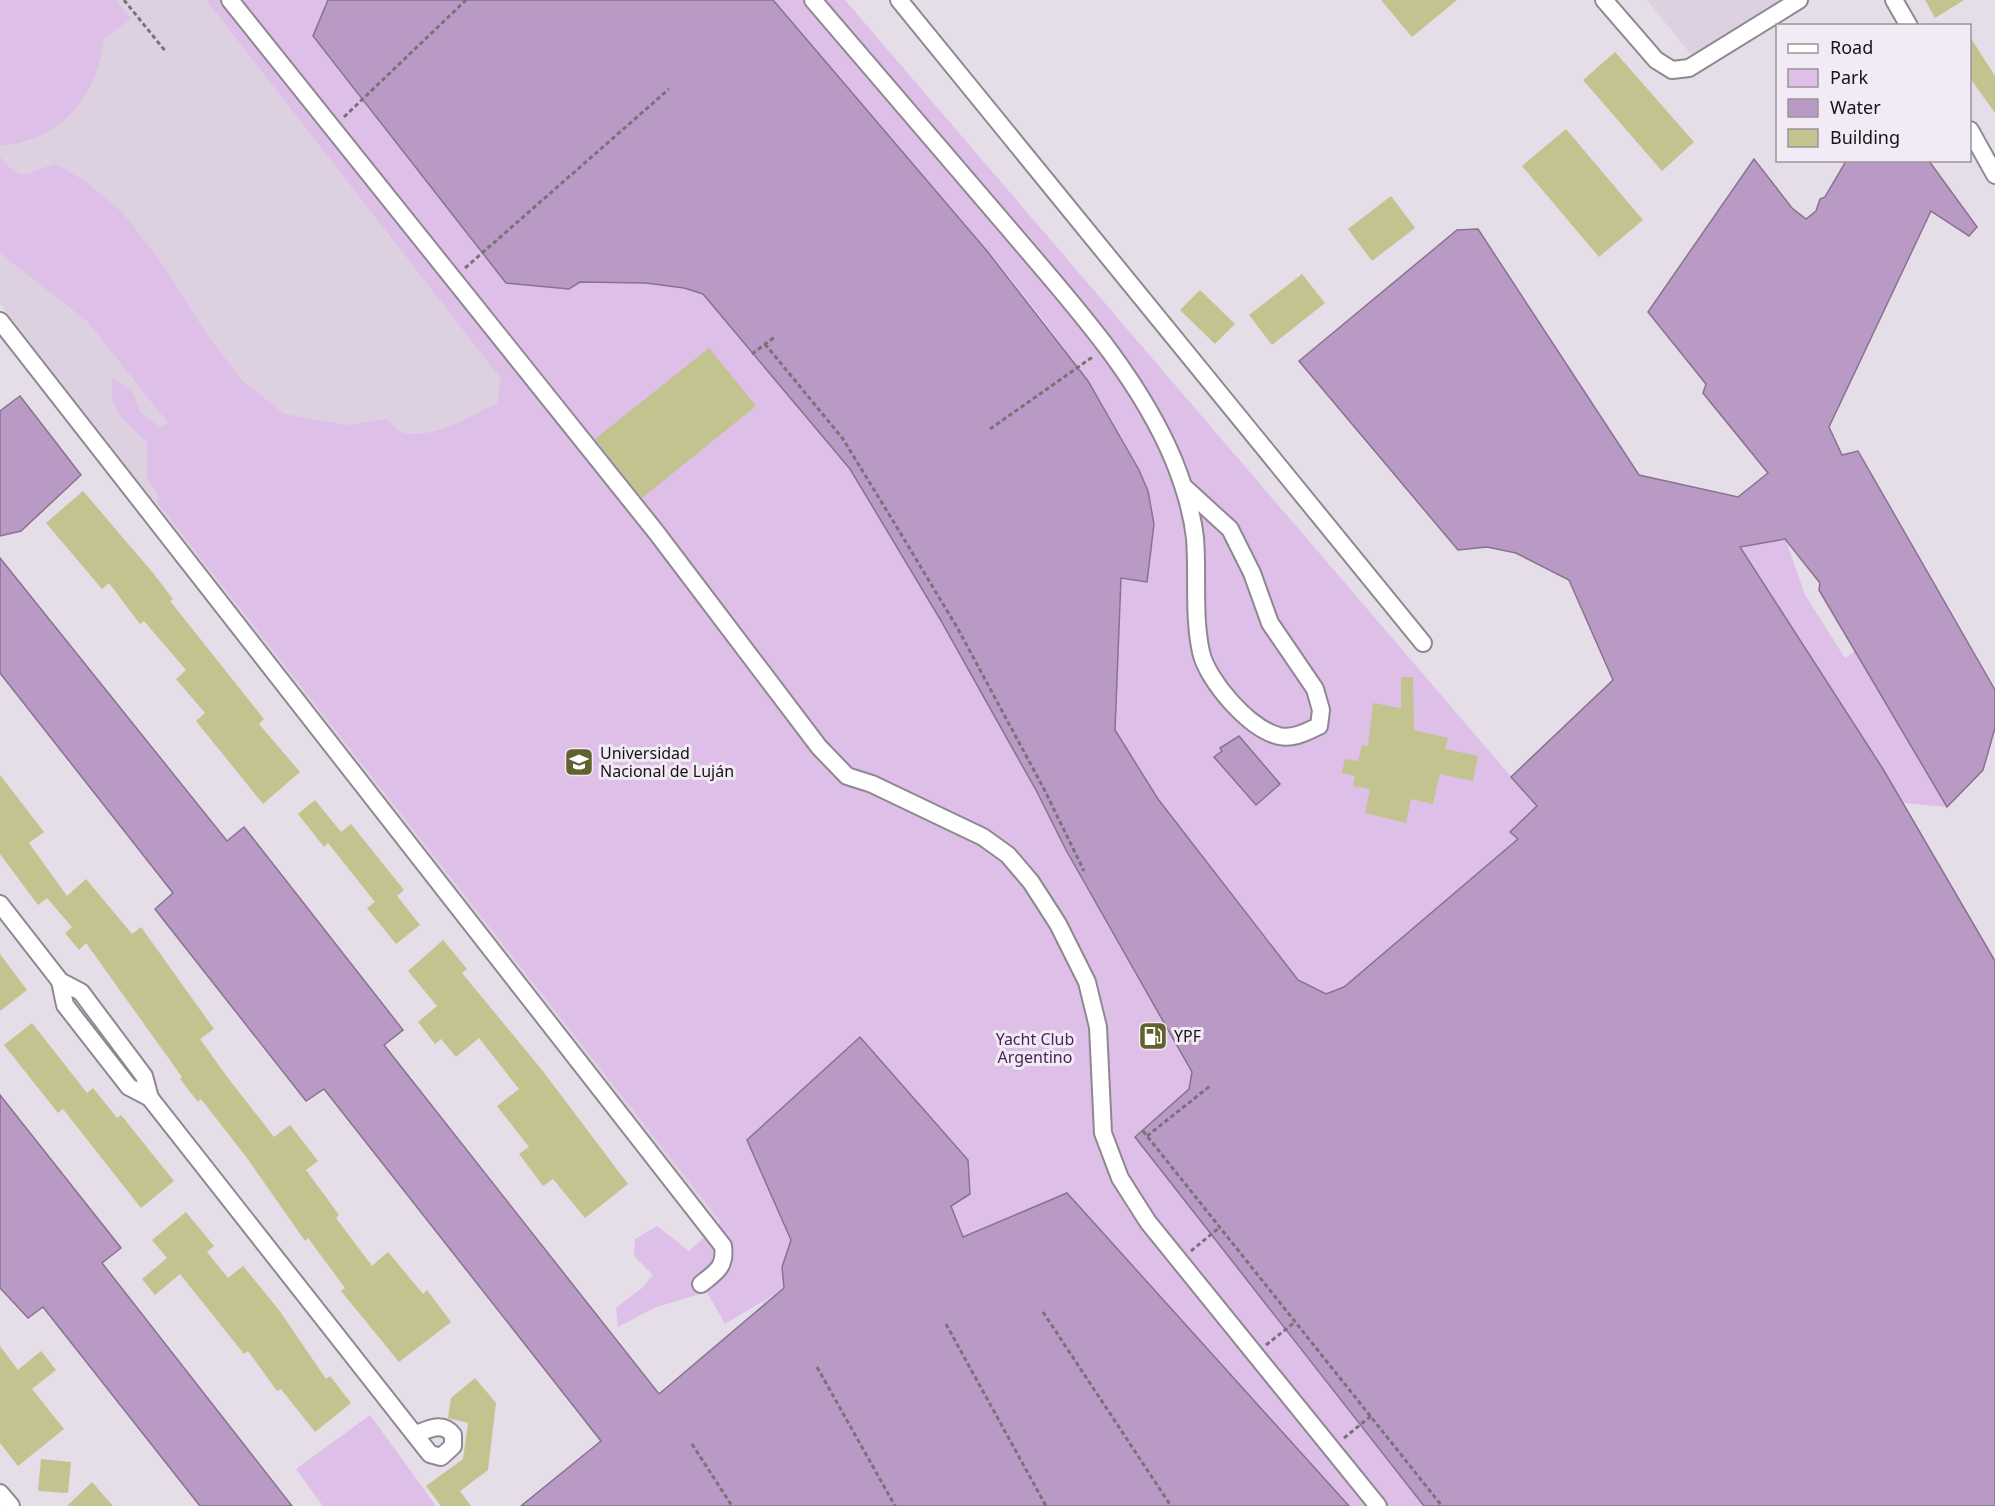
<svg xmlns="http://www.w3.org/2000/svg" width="1995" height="1506" font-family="'Noto Sans',sans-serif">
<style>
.built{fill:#ddd0e1}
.green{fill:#debfe8}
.water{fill:#b99ac4;stroke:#887290;stroke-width:1.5}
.building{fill:#c2c38f}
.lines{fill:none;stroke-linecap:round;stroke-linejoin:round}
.minor-casing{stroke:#8f8791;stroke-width:20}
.path{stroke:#777379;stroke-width:3;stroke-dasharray:4.5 3;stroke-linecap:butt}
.minor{stroke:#fff;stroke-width:16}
.labels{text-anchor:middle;stroke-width:6;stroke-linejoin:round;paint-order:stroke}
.poi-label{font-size:16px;fill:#161417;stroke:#f2eaf4;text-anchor:start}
.park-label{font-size:16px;fill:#4c2459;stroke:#f2eaf4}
</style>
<rect width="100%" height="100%" fill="#e5dde7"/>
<g class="built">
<polygon points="0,0 206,0 501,379 788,1229 785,1288 764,1307 741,1252 0,304"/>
<polygon points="1647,0 1780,0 1694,58"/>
</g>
<g class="green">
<path d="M0 0H116L131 19 104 39C96 98 62 140 0 146Z"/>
<path d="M206 0H328L314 36 506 283 568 289 580 282 646 283 684 288 703 294 850 469 940 619 1037 792 1066 850 1192 1072 1189 1089 1136 1138 1424 1506H1349L1067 1194 963 1238 950 1206 788 1229 791 1240 782 1267 785 1288 725 1324 707 1292 656 1307 618 1327 616 1308 642 1288 653 1275 634 1256 635 1239 657 1226 689 1251 721 1222 156 501 159 497 147 477V442C125 420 107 411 113 378L133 392 140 412 160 427 168 423 88 322 0 253V157C25 186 24 172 56 164L85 181 123 213 162 264 208 336 242 380 284 414 347 425 386 419C391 423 398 431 404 433 436 439 470 416 497 403L501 379Z"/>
<path d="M773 0H845L1537 807 1511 831 1518 839 1344 987 1326 994 1298 980 1158 799 1115 730 1121 578 1148 491C1105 393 1035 307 966 225 902 150 837 75 773 0Z"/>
<polygon points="1785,538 1805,595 1845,658 1855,651 1947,807 1903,803 1739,547"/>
<polygon points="370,1415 436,1506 323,1506 296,1469"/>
</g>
<g class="water">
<polygon points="328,0 773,0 987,251 1088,381 1139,470 1148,491 1154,524 1147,582 1121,578 1115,730 1158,799 1298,980 1326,994 1344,987 1518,839 1510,832 1537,806 1511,777 1613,680 1569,580 1516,553 1487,547 1458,550 1299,361 1457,230 1478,229 1639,475 1738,497 1768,473 1703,393 1706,384 1648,312 1754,159 1792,208 1806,219 1816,211 1820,199 1825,197 1846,161 1929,161 1977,227 1969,236 1931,211 1829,427 1842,455 1858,451 1995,690 1995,728 1983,770 1947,807 1819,590 1820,583 1785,539 1740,547 1883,769 1995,961 1995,1506 1424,1506 1135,1137 1189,1089 1192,1072 1066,850 1037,792 940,619 850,469 703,294 684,288 646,283 580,282 569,289 506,283 313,36"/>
<polygon points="20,396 81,475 21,531 0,536 0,411"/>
<polygon points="0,558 227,841 244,827 403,1030 384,1045 659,1394 784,1288 782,1267 791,1240 747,1140 860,1037 968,1160 970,1194 951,1206 963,1237 1067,1193 1349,1506 521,1506 601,1441 324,1089 306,1101 155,909 173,893 0,673"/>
<polygon points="1239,736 1280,784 1256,805 1214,757 1222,751 1220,748"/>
<polygon points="0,1095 121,1248 102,1263 292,1506 200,1506 43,1307 28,1318 0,1288"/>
</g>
<g class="building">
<polygon points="1381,0 1457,0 1412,37"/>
<polygon points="1925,0 1964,0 1935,18"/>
<polygon points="1970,37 1995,76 1995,113 1970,78"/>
<polygon points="1615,52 1694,142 1662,171 1583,80"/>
<polygon points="1566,129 1643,220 1599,257 1522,166"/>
<polygon points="1391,196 1415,228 1372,261 1348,229"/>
<polygon points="1302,274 1325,303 1272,345 1249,315"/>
<polygon points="1200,290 1235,324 1215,344 1180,310"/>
<polygon points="709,348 756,406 642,498 595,439"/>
<polygon points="83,491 153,573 173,599 170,601 264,719 259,724 300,772 263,804 196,721 205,713 176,679 186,670 144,621 140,624 109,583 102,589 46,523"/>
<polygon points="1401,677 1413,677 1414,730 1448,738 1445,749 1478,756 1473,781 1440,774 1433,804 1411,799 1406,823 1365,813 1370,789 1353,786 1355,776 1342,773 1345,759 1358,761 1362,745 1368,746 1373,703 1401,708"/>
<polygon points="0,775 44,832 29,843 67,896 86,879 132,934 141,927 214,1029 200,1039 228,1078 274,1137 290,1125 318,1161 306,1170 339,1215 336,1218 372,1266 388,1252 423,1294 427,1290 451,1322 399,1362 341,1291 345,1288 308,1238 305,1241 247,1158 201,1099 198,1102 180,1079 182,1077 86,943 79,950 65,933 72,927 47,898 38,905 0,854"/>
<polygon points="315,800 341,832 351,824 404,890 397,896 420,925 396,944 367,908 375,902 328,843 324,847 298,814"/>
<polygon points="443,940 467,969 462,973 542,1070 628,1184 585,1218 553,1179 543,1186 519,1154 529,1147 497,1106 519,1089 479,1038 456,1057 441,1039 435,1044 418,1022 437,1006 408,971"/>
<polygon points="0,954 27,990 0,1011"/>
<polygon points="32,1023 87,1093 93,1088 117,1118 121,1115 174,1181 141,1208 63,1109 58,1113 4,1045"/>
<polygon points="186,1212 214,1246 207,1252 228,1278 243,1266 279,1310 326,1379 330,1376 351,1403 315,1432 281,1389 277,1391 248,1351 244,1354 180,1274 155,1295 142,1279 167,1258 152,1240"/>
<polygon points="0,1346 18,1370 41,1351 56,1370 32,1389 64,1429 18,1466 0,1443"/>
<polygon points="475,1378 496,1403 488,1470 460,1491 471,1506 441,1506 426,1486 463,1459 468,1423 448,1418 451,1398"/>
<polygon points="41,1459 71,1462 68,1493 38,1491"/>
<polygon points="92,1482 113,1506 67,1506"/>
</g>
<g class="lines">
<g class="minor-casing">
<g id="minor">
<polyline points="230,0 656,532 819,747 847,776 872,784 983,837 1008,855 1031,882 1058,924 1087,982 1098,1027 1103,1133 1120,1178 1148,1222 1378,1506"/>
<path d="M813 0C879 77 944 154 1010 230 1070 301 1138 374 1174 461 1184 486 1192 511 1195 538 1198 576 1193 615 1201 652 1207 680 1249 729 1279 736 1294 739 1306 732 1319 726L1321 710 1315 689 1270 623 1252 573 1230 529 1184 487"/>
<polyline points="899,0 1423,643"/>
<polyline points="1604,0 1656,60 1672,70 1689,68 1799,0"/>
<polyline points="1894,0 1909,26"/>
<polyline points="1970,130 1995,175"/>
<path d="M0 321 723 1246C726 1267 716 1272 701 1284"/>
<polyline points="0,904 60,981 81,992 144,1076 150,1098"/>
<path d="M60 981 65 1005 129 1087 150 1098 426 1449 430 1454 441 1457 453 1446V1435C443 1421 429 1429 416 1434"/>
<polyline points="0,1493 11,1506"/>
</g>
</g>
<g class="path">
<polyline points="124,0 166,52"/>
<polyline points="344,117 466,0"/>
<polyline points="465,268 669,89"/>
<polyline points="765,344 843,439 898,529 958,629 1044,789 1084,871"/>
<polyline points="752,354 776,336"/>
<polyline points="990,429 1094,356"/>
<polyline points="1143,1131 1442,1506"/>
<polyline points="1147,1136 1210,1086"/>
<polyline points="1191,1251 1220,1227"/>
<polyline points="1043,1312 1171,1506"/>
<polyline points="946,1324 1046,1506"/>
<polyline points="1266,1345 1295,1322"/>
<polyline points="817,1367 895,1506"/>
<polyline points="1344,1438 1371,1416"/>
<polyline points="692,1444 732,1506"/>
</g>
<use href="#minor" class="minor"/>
</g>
<defs>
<g id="university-square" transform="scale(1.5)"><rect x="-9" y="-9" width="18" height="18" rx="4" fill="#62622f" stroke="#f2eaf4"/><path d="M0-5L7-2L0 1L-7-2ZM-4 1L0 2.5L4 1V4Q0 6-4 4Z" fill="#fff"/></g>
<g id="fuel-square" transform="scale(1.5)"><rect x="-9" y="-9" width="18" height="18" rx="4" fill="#62622f" stroke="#f2eaf4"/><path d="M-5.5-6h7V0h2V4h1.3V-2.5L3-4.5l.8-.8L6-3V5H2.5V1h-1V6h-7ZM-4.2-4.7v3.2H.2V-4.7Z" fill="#fff"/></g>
</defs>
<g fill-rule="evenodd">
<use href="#university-square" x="579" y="762"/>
<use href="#fuel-square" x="1153" y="1036"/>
</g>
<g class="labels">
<g class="poi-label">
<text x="600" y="759">Universidad<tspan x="600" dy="18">Nacional de Luján</tspan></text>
<text x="1174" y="1042">YPF</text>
</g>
<g class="park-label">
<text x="1035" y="1045">Yacht Club<tspan x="1035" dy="18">Argentino</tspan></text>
</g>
</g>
<rect x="1776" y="24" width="195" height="138" fill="#f2eaf4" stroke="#9a949c" stroke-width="1.5"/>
<rect x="1788" y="44" width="30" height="9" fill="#ffffff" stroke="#9a949c" stroke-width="1.5"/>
<text x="1830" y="54" font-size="18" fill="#161417">Road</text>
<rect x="1788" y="69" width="30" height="18" fill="#debfe8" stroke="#9a949c" stroke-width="1.5"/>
<text x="1830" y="84" font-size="18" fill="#161417">Park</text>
<rect x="1788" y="99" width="30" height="18" fill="#b99ac4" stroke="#9a949c" stroke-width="1.5"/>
<text x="1830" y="114" font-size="18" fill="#161417">Water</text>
<rect x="1788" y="129" width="30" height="18" fill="#c2c38f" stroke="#9a949c" stroke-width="1.5"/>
<text x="1830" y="144" font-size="18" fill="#161417">Building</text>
</svg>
